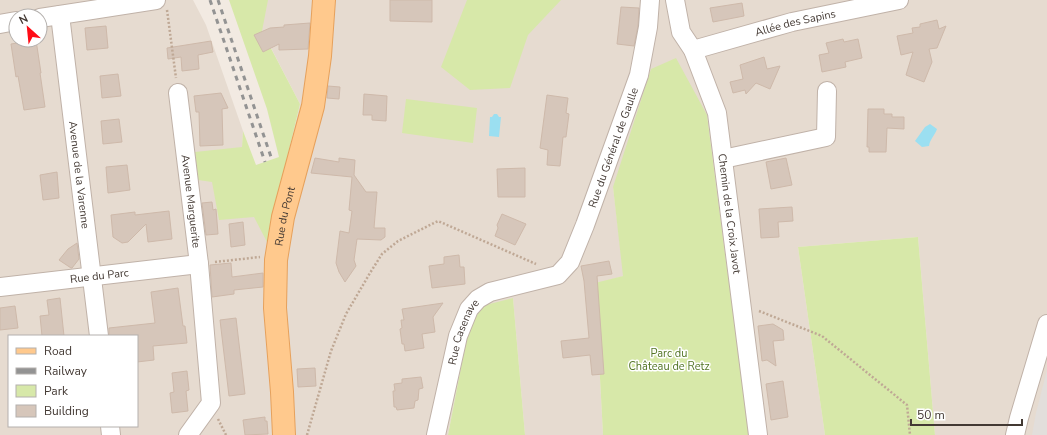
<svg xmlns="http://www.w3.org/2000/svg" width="1047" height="435" font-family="'Nunito Sans',sans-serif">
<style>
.residential{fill:#e6dbd0;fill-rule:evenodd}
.green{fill:#d7e8a9}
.parking{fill:#e2dedb}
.water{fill:#9bdff1}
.building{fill:#d6c6ba;stroke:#ceb9aa}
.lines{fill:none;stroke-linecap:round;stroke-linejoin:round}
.minor-casing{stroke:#c0b2a8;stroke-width:20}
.major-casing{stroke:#e6a15c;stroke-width:24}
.path{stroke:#bfa895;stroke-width:2.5;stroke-dasharray:2 2;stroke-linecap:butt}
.minor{stroke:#fff;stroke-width:18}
.major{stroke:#ffc98d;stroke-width:22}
.rail{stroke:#939393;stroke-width:3;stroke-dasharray:5 5;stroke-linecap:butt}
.labels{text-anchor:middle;stroke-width:3;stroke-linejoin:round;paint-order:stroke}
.street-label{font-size:11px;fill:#433933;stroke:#fff}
.park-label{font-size:11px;fill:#537525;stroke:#fff}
</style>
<rect width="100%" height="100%" fill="#f2eae2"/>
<path class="residential" d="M0 0H193L206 25 243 131 241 172 285 167 300 104 252 11 234 0H1047V435H935L918 237 798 247 825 435H751L726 261 707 116 613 187 624 276 595 284 603 435H525L513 298 468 331 448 435H0ZM16 16H40V40H16ZM9 336H137V426H9Z"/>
<g class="green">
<polygon points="229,0 268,0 262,31 300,104 267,242 254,217 219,220 212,182 198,180 195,152 242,147 243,131 256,165 279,157 267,109"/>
<polygon points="467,0 561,0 528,35 510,88 470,90 441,67"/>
<polygon points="676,58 707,115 726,261 751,435 603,435 595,283 623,276 613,187 651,69"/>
<polygon points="406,99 477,108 473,143 402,133"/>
<polygon points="918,237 935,435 825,435 798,247"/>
<polygon points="513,298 525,435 448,435 468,331 482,306"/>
</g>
<polygon class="parking" points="1047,370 1047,435 1032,435 1036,413"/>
<g class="water">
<polygon points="494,114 497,114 499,117 501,117 499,137 489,136 490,117 492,117"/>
<path d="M930 124 937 129C935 135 930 139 929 146L922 147 915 141 925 127Z"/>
</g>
<g class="building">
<polygon points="390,0 432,0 432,22 390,21"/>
<polygon points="742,3 744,16 713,22 710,8"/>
<polygon points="621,7 639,8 638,26 634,46 617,44"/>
<polygon points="937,20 939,29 946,26 937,48 929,49 932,62 924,82 906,75 913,52 901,55 897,36 913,33 912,28 920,27 920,24"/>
<polygon points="310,23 308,49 279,50 279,44 263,52 254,35 270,28 284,27 284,25"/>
<polygon points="106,26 108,48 87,50 85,28"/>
<polygon points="843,39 844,42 858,39 862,58 845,62 846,67 822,72 819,55 829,53 826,43"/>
<polygon points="36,40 41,73 40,73 45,107 24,110 18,76 16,77 11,44"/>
<polygon points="211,41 213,52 198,55 199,69 182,71 181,57 168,59 167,48"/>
<polygon points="764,57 767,69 780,66 770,89 756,83 746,94 745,90 733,93 730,82 743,79 740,65"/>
<polygon points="118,74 121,96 102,98 100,76"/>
<polygon points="328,86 340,87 339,99 327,98"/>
<polygon points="221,93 228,108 222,109 223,145 200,146 199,112 196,112 194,96"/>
<polygon points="364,94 387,96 386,121 372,120 372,115 363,115"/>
<polygon points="547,95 568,98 566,113 569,114 566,137 563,137 560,166 547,165 548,150 540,148"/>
<polygon points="868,109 884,109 884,114 892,114 892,117 904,117 904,129 887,128 886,152 869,152 869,147 867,147"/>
<polygon points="119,119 122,142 103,144 101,121"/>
<polygon points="315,158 339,162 339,158 355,160 354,175 366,192 377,192 374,228 385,228 385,237 381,240 357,239 354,260 356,266 345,282 339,272 336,263 340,231 349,233 352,211 349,210 352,177 311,173"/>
<polygon points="786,158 792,185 771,189 766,162"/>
<polygon points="127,165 130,190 108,193 106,167"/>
<polygon points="525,168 525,197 498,197 497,169"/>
<polygon points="57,172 59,198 43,200 40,175"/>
<polygon points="212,202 213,210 216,209 218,234 206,235 202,203"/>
<polygon points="792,207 793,221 778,222 779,237 761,238 759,209"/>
<polygon points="169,211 172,239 148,242 146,224 128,242 122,243 113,237 111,215 135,212 135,215"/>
<polygon points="502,214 526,224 515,245 495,236 498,228 497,225"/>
<polygon points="243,222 245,245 231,247 229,224"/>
<polygon points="77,243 79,259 72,268 71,268 59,260 68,249"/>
<polygon points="459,255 460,267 464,267 465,284 432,288 429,266 444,264 444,257"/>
<polygon points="609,261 612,274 597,276 604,374 592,375 590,355 563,358 561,341 589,338 584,281 581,266"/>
<polygon points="231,263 232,277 263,273 263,287 234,290 234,294 212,297 210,265"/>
<polygon points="178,288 183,326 185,326 187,343 153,346 154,360 137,362 137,336 109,336 109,328 155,323 151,292"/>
<polygon points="60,298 64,336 42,336 40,316 49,315 47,300"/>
<polygon points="443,303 433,317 435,332 422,334 424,348 405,351 404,344 402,344 400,329 402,328 401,320 404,320 402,309"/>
<polygon points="15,306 18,328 0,330 0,308"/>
<polygon points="236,318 245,394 229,396 220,320"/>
<polygon points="773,324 783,330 784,340 773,341 776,366 767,360 762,361 758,326"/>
<polygon points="315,368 316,386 298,387 297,369"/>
<polygon points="187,371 189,390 186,391 188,411 172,413 170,393 174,392 172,373"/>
<polygon points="421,377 423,388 419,389 418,400 415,401 414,408 397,410 396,407 394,407 393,391 395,391 394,384 402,383 402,379"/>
<polygon points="783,381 788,417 771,420 766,384"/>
<polygon points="265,417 265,421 267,421 268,434 245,435 243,420"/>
</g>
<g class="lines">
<g class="minor-casing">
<g id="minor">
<path id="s1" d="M675 0 681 32 693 50 717 113 758 435"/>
<path id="s2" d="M60 15 99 336"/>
<polyline points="40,18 156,0"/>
<polyline points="0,24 16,21"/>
<path id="s3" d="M693 50 792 22 899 0"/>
<path id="s4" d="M178 93 199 264 211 403 188 435"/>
<polyline points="723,159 826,137 827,91"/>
<path id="s5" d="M0 287 199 264"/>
<polyline points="110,426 111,435"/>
<path id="s6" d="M436 435 458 336 469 309 478 299 490 292 558 275 570 262 585 225 639 75 648 27 650 0"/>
<polyline points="1015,435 1019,418 1047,324"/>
</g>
</g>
<g class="major-casing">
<g id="major">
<path id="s7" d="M284 435 282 392 275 308 276 260 283 217 313 106 320 56 324 0"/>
</g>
</g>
<g class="path">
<polyline points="167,10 176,78"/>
<polyline points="215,262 260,257"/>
<polyline points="759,311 822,336 907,405 910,435"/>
<polyline points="218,419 226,435"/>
<polyline points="307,435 331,351 346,314 370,273 382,254 398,241 438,221 536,264"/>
</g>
<use href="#minor" class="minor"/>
<use href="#major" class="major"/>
<g class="rail">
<polyline points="210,0 265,162"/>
<polyline points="218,0 272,160"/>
</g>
</g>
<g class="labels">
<g class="street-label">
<text dy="4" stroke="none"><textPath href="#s3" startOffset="106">Allée des Sapins</textPath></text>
<text dy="4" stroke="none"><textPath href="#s6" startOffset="368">Rue du Général de Gaulle</textPath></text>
<text dy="4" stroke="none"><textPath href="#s2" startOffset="161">Avenue de la Varenne</textPath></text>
<text dy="4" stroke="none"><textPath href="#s4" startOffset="109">Avenue Marguerite</textPath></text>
<text dy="4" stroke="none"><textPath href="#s1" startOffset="223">Chemin de la Croix Javot</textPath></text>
<text dy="4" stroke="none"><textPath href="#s7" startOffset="220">Rue du Pont</textPath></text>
<text dy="4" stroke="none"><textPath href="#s5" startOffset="100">Rue du Parc</textPath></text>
<text dy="4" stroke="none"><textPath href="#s6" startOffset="107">Rue Casenave</textPath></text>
</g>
<g class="park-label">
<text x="669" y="357">Parc du<tspan x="669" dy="13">Château de Retz</tspan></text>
</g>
</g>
<rect x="8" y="335" width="130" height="92" fill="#ffffff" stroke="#b4b0ad"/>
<rect x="16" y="348" width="20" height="6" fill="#ffc98d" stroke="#b4b0ad"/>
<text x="44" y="355" font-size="12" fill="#433933">Road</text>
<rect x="16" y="368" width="20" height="6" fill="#939393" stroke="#b4b0ad"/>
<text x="44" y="375" font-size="12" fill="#433933">Railway</text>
<rect x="16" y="385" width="20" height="12" fill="#d7e8a9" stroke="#b4b0ad"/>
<text x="44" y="395" font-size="12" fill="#433933">Park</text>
<rect x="16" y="405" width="20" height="12" fill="#d6c6ba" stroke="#b4b0ad"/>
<text x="44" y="415" font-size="12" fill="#433933">Building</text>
<g transform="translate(28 28) rotate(333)"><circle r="19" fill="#ffffff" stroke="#b4b0ad"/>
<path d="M0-3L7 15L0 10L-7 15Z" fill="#ff0c16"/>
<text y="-6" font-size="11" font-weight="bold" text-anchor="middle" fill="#433933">N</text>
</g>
<path d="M911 419v6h111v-6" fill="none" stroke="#433933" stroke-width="2"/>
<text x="917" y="419" font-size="12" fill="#433933" stroke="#ffffff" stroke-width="3" paint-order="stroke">50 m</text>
</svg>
